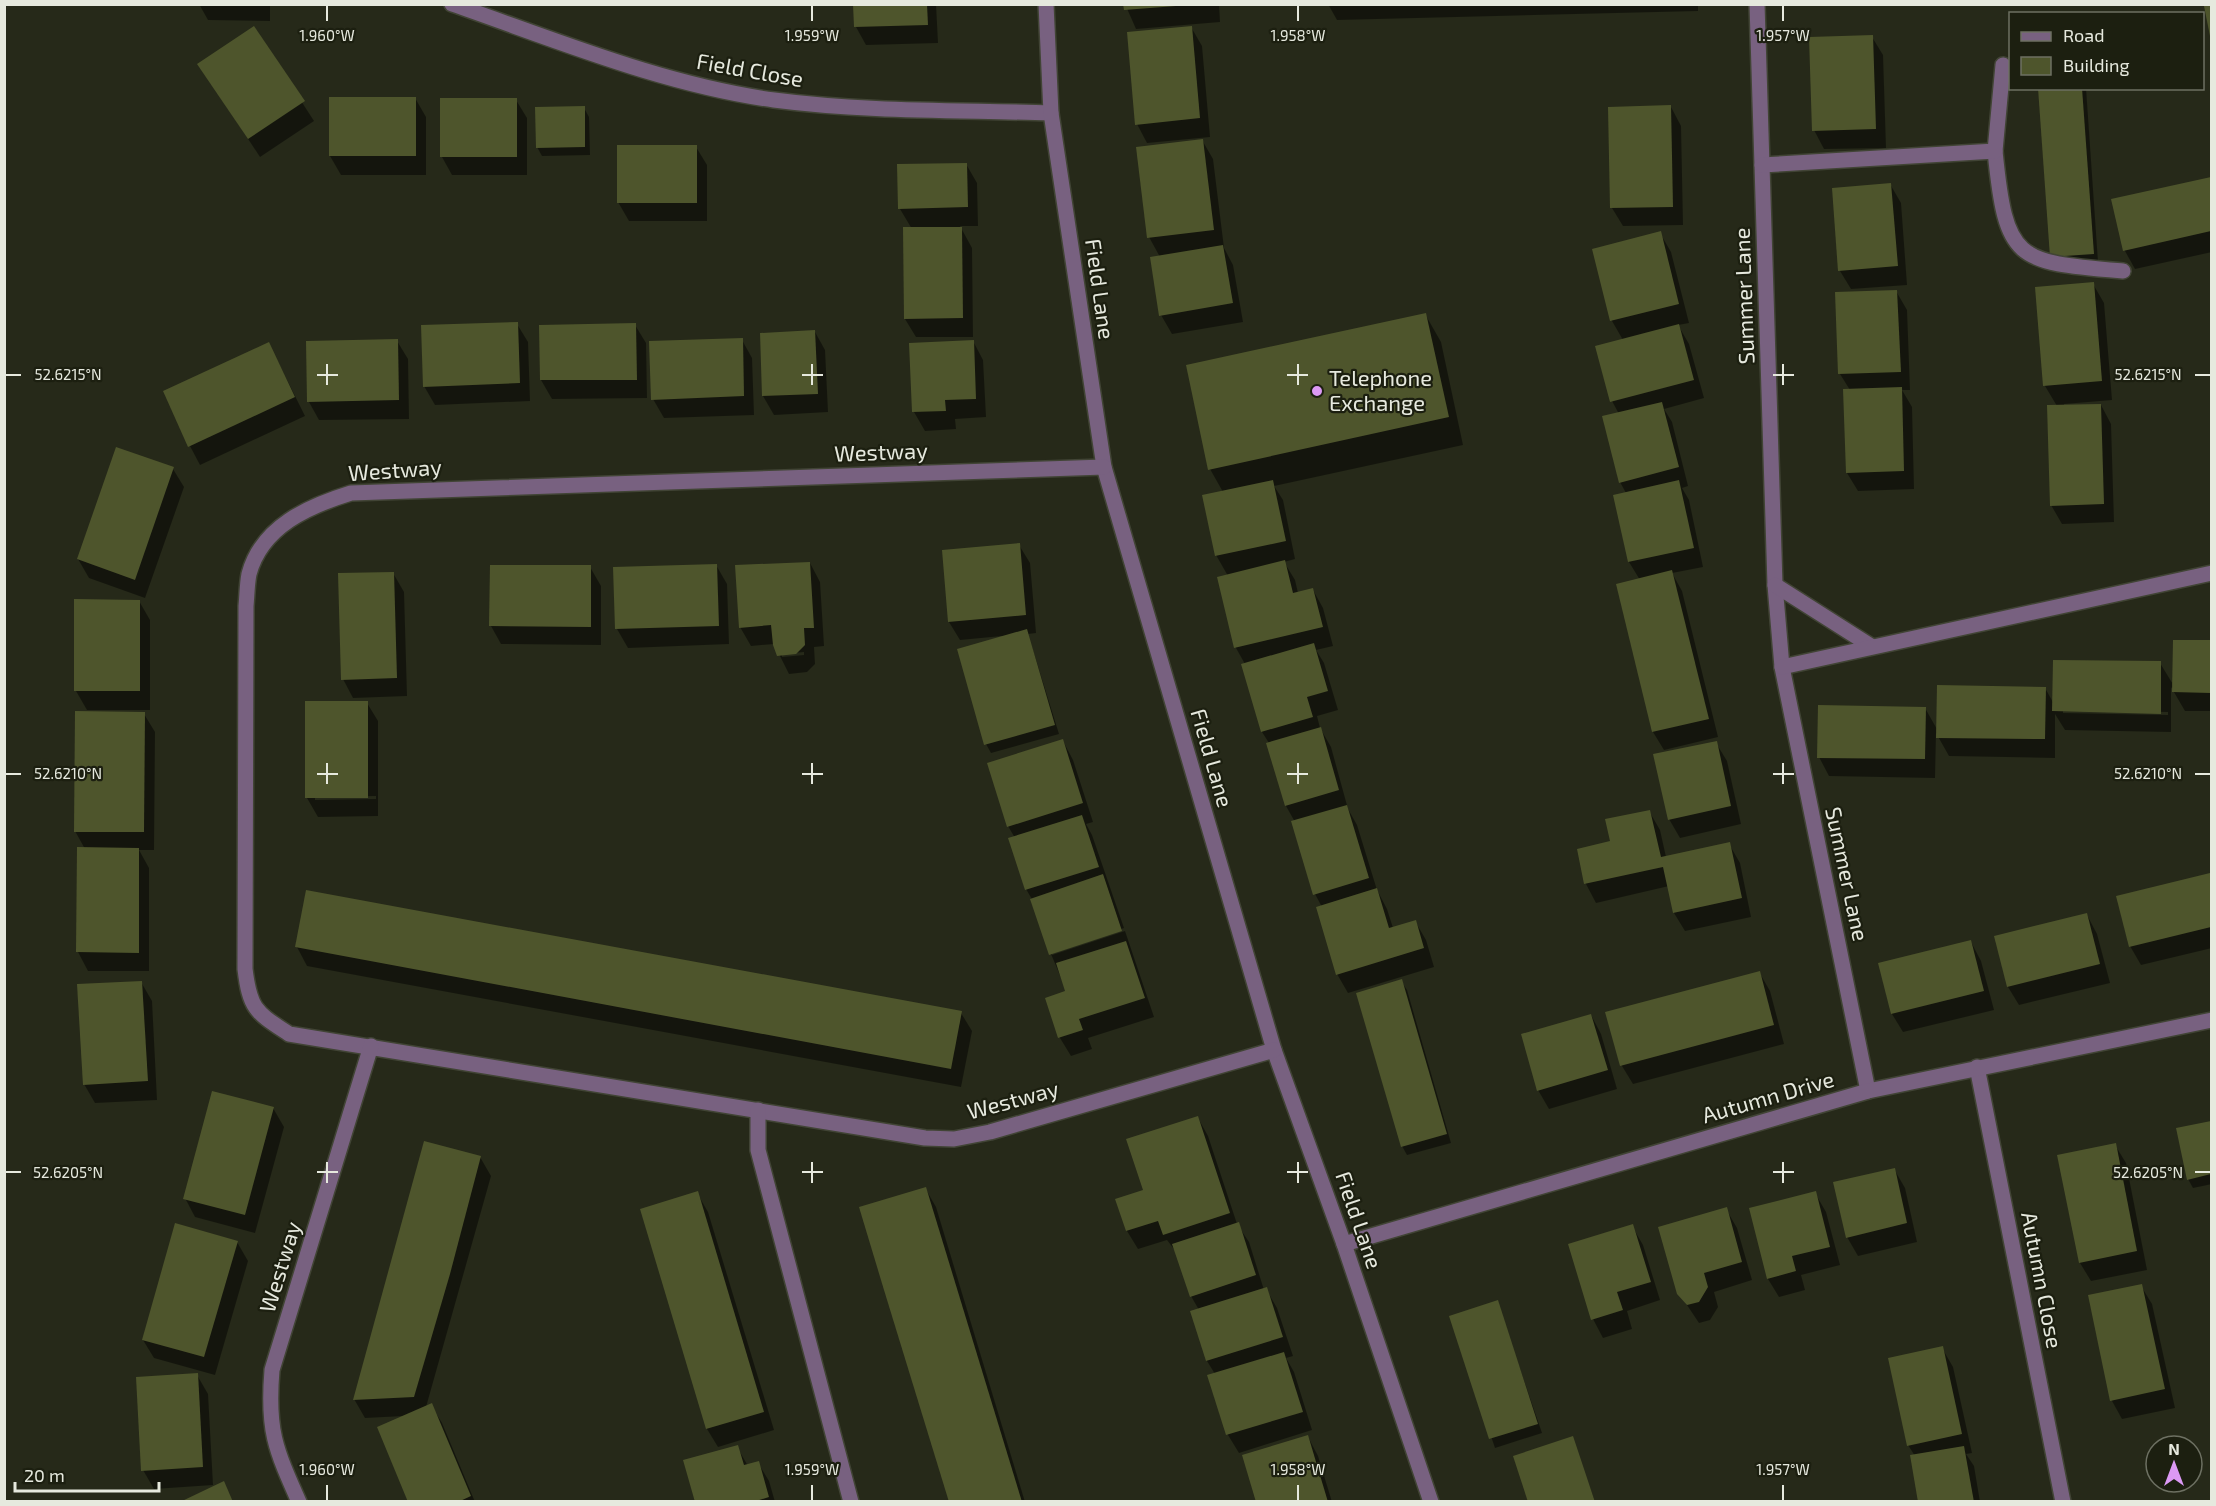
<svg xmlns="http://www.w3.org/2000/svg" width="2216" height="1506" font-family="'Exo 2',sans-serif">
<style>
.shadow{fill:#0007;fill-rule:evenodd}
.building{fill:#4e552c}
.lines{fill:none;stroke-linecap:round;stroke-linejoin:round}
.minor-casing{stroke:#414435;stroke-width:18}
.minor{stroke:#786180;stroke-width:15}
.ticks{fill:none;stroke:#e6e9de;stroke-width:2}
.poi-dot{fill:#dc99f4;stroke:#1c1f10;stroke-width:2}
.labels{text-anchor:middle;stroke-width:4.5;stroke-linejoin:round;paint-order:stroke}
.street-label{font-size:22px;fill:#e6e9de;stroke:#1c1f10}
.poi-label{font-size:22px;fill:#e6e9de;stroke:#1c1f10;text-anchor:start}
.ticks-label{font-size:15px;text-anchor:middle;fill:#e6e9de;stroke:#1c1f10;stroke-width:4.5;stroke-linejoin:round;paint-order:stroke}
</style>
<rect width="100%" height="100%" fill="#262919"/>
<g class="shadow">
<polygon points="199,4 270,4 270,21 208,20"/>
<polygon points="855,4 936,4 938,43 866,45 856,27"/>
<polygon points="1125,4 1219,4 1220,22 1136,29"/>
<polygon points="1328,4 1698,4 1698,11 1337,20"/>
<polygon points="1191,27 1202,46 1210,137 1147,143 1137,124"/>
<polygon points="254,28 314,121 260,157 199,64"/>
<polygon points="1872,37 1883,55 1886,148 1824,149 1814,130"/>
<polygon points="2040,88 2086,88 2098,262 2057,265"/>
<polygon points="415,98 426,117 426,175 341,175 330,156"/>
<polygon points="516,100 527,118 527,175 452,175 442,157"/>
<polygon points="1671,107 1681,126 1683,225 1623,226 1612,208"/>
<polygon points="584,108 589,117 590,155 542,156 537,147"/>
<polygon points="1202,140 1213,159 1224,248 1233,265 1243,322 1172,334 1161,315 1160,257 1149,237"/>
<polygon points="696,147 707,165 707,221 629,221 618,202"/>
<polygon points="966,164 977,183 978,226 960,226 972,248 973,337 916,337 905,319 912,229 900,209"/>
<polygon points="2212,178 2212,252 2135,269 2125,251 2113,201"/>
<polygon points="1890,184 1901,203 1907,285 1851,289 1840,271"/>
<polygon points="1660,233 1671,252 1689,323 1678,325 1689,344 1704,398 1664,409 1672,422 1688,486 1682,488 1689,500 1703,567 1672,573 1682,591 1718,737 1664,750 1653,732 1640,580 1629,562 1615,496 1626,493 1620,482 1619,414 1612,401 1623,340 1612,321 1594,250"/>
<polygon points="2093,284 2104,303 2112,400 2064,404 2064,406 2101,405 2111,424 2114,522 2062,524 2051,505 2057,406 2045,386"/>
<polygon points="1896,291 1907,310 1910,390 1902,390 1912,407 1914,489 1858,491 1847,473 1850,390 1840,374"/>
<polygon points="1425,314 1441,342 1463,445 1274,486 1283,500 1295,559 1284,562 1295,580 1298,593 1313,590 1323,608 1333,646 1316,650 1324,663 1338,710 1317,716 1320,728 1331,747 1348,809 1357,825 1377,890 1387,909 1393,928 1415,921 1426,940 1434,967 1348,993 1337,974 1322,907 1315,894 1295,822 1286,806 1269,743 1262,732 1245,664 1236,648 1219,579 1228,576 1216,555 1223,492 1210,469"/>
<polygon points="517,324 528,342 530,401 435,405 424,386"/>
<polygon points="635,325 646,343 647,398 552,399 541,380 540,326"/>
<polygon points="815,332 825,350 828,412 774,415 763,396 761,334"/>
<polygon points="742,340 752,358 754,415 664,418 653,399"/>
<polygon points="397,341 408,359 409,419 319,420 309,402"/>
<polygon points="973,341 983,360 986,417 955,419 956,429 925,431 914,412 911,344"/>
<polygon points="269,344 305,416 200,465 190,446"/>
<polygon points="173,469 184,487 145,598 89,578 78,559"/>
<polygon points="1019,545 1030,563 1036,633 1028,634 1059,734 991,753 986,744 1002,636 960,640 949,622"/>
<path d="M810 563 820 582 824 646 814 647 815 664 807 672 789 674 774 644 751 646 740 627ZM804 652V655L782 657V654Z"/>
<polygon points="716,565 727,584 729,644 628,648 617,629"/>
<polygon points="590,567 601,586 601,645 501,644 491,626"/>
<polygon points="393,573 404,592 407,696 353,698 343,679"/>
<polygon points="76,600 139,601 150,620 150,710 87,710 76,691"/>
<path d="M2175 641 2212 642V711H2185L2171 687V732L2065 730 2055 714V758L1949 756 1936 733 1935 778 1829 776 1819 757 1925 708 1938 731 2045 688 2054 704 2160 663 2174 686ZM2063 710 2168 712V715L2063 713Z"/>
<path d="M367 703 378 721V816L318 817 307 798ZM376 796V799L315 800V797Z"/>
<polygon points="144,714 155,732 154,850 139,850 149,868 149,971 88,971 78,952 85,849 75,831"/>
<polygon points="1063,741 1073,760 1093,822 1086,824 1092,835 1124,928 1052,952 1052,955 1125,931 1154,1017 1088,1038 1092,1049 1071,1056 1060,1038 1047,999 1067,992 1051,954 1033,901 1026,889 1015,838 1008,826"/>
<polygon points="1716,743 1727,761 1741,824 1680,838 1669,819"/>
<polygon points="1649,811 1660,830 1666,857 1729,844 1740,863 1751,917 1685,931 1674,913 1669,886 1596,903 1586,884 1579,850 1612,843"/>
<polygon points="2209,874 2212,879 2212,948 2141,965 2130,946"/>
<polygon points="2087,915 2097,934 2110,983 2019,1005 2008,987 1996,937"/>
<polygon points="1971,942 1981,961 1994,1010 1903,1032 1892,1014 1880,964"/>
<polygon points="297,947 961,1013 972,1031 961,1087 307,966"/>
<polygon points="1759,972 1770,991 1784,1044 1633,1084 1622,1066 1607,1013"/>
<polygon points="1401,981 1407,990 1451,1143 1407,1155 1402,1146"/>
<polygon points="141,982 152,1001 157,1100 95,1103 84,1084"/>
<polygon points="1591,1015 1601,1034 1617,1089 1549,1109 1538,1090"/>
<polygon points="273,1108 284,1127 255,1233 195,1217 185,1198"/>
<polygon points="1198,1118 1208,1136 1237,1224 1249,1242 1264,1290 1266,1289 1277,1308 1293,1356 1286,1358 1294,1372 1312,1430 1239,1453 1228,1435 1209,1376 1215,1374 1207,1361 1192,1312 1199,1310 1191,1296 1177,1253 1167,1240 1138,1249 1127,1231 1117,1200 1145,1191"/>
<polygon points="2212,1123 2212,1184 2193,1188 2188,1179 2178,1130"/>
<polygon points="2115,1145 2126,1163 2147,1270 2091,1281 2080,1263"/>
<polygon points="480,1157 491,1176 426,1407 431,1405 442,1423 475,1502 410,1502 404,1416 365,1418 354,1399"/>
<polygon points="1894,1169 1905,1188 1917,1242 1858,1256 1847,1237"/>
<polygon points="925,1188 936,1207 1025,1502 950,1502"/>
<polygon points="697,1193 708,1212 774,1430 718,1447 707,1429"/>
<polygon points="1815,1193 1826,1212 1840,1265 1801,1275 1805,1290 1779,1297 1768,1279 1751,1209"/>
<polygon points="1726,1209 1737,1228 1752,1280 1714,1292 1718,1307 1710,1320 1699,1323 1679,1293"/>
<polygon points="1632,1226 1643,1245 1660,1300 1627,1311 1632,1329 1603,1338 1593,1319"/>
<polygon points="237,1242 248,1261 215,1375 154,1358 143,1340"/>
<polygon points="2141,1286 2152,1304 2175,1408 2122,1419 2112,1401"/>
<polygon points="1497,1302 1542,1433 1495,1448 1451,1317"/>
<polygon points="1942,1348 1953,1367 1972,1453 1966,1454 1974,1466 1980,1502 1920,1502 1915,1456 1908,1445"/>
<polygon points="197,1375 208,1394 213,1485 154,1489 143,1470"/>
<polygon points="1308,1437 1318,1456 1332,1502 1258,1502"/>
<polygon points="1572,1438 1595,1502 1529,1502"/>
<polygon points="737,1447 748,1466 758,1463 769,1481 775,1502 696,1502"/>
</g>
<g class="building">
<polygon points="853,4 927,4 928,25 854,27"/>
<polygon points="1123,4 1176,4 1176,6 1124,10"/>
<polygon points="2211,5 2211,35 2210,36 2204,6"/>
<polygon points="254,26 305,101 248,139 197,64"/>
<polygon points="1192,26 1200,118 1135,125 1127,32"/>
<polygon points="1873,35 1876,129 1812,131 1809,37"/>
<polygon points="2038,88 2082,88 2094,254 2050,257"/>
<rect x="329" y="97" width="87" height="59"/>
<rect x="440" y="98" width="77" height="59"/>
<polygon points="1671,105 1673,207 1610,208 1608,107"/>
<polygon points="585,106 585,147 536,148 535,107"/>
<polygon points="1203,139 1214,230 1147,238 1136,147"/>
<rect x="617" y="145" width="80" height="58"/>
<polygon points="967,163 968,207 898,209 897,164"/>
<polygon points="2211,177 2211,231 2123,251 2111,199"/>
<polygon points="1891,183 1898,266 1838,271 1832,188"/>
<polygon points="903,227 962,227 963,318 904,319"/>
<polygon points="1661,231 1679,304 1610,321 1592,249"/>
<polygon points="1223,245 1233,303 1159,316 1150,257"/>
<polygon points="2094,282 2102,381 2043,386 2035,287"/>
<polygon points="1897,290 1901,372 1838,374 1835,292"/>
<polygon points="1426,313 1449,417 1208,470 1186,365"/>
<polygon points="518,322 520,383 423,387 421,325"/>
<polygon points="636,323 637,380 540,380 539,325"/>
<polygon points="1679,324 1694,380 1610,402 1595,346"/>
<polygon points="815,330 818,394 762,396 760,333"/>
<polygon points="743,338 744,396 651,400 649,341"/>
<polygon points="398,339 399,400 307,402 306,341"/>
<polygon points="974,340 976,399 945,400 946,411 912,412 909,343"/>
<polygon points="269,342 295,397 188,447 163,391"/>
<polygon points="1902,387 1904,471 1846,473 1843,389"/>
<polygon points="1662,402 1679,467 1619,483 1602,416"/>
<polygon points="2101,404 2104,504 2050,506 2047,405"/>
<polygon points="116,447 174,467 135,580 77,559"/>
<polygon points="1273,480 1286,541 1215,556 1202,495"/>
<polygon points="1679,480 1694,548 1628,562 1613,495"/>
<polygon points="1020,543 1026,615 948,622 942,550"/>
<polygon points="1285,560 1293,593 1313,588 1323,627 1234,648 1217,577"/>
<polygon points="810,562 814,628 804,628 805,645 796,654 777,656 773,645 771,625 739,628 735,565"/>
<polygon points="717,564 719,626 615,629 613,567"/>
<polygon points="490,565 591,565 591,627 489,626"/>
<polygon points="1672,570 1709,719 1652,732 1616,584"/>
<polygon points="394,572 397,678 341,680 338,573"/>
<polygon points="74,599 140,600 140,691 74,691"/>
<polygon points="1027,629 1055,725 984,745 957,649"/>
<polygon points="2173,640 2211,640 2211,693 2172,692"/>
<polygon points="1314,643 1328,691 1307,697 1313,717 1261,732 1241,664"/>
<polygon points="2053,660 2161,661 2161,714 2052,711"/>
<polygon points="1937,685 2046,687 2045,739 1936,738"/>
<rect x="305" y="701" width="63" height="97"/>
<polygon points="1818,705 1926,707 1925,759 1817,758"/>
<polygon points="75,711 145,712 144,832 74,832"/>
<polygon points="1321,727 1339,790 1285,806 1266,743"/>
<polygon points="1063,739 1083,803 1007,827 987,763"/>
<polygon points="1717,741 1731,806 1668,820 1653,754"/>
<polygon points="1347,805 1369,878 1313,895 1291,821"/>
<polygon points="1650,810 1661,857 1730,842 1742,898 1673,913 1663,867 1584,884 1577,849 1610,841 1605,819"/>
<polygon points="1082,815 1099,867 1025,890 1008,838"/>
<polygon points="77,847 139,848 139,953 76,952"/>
<polygon points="2210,873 2211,927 2129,947 2116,896"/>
<polygon points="1103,874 1122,931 1049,955 1030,899"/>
<polygon points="1377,888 1389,928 1416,920 1424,948 1336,975 1316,907"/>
<polygon points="306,890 962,1011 951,1069 295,947"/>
<polygon points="2087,913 2100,964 2007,987 1994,936"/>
<polygon points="1971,940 1984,991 1891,1014 1878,963"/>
<polygon points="1126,941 1145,998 1079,1019 1083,1030 1058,1038 1045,998 1065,991 1056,963"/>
<polygon points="1760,971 1774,1025 1620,1066 1605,1012"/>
<polygon points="1402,979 1447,1134 1401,1147 1356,993"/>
<polygon points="142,981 148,1081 83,1085 77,984"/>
<polygon points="1591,1014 1608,1070 1537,1091 1521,1034"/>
<polygon points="212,1091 274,1107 245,1215 183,1199"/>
<polygon points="1198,1116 1230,1213 1163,1235 1158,1221 1126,1231 1115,1199 1143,1190 1126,1139"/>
<polygon points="2211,1121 2211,1174 2187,1180 2176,1128"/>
<polygon points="424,1141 481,1156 450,1274 414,1397 353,1400"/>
<polygon points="2116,1143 2137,1251 2079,1263 2057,1155"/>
<polygon points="1895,1168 1907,1223 1846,1238 1833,1182"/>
<polygon points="926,1187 951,1269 1022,1502 949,1502 884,1290 859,1207"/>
<polygon points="698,1191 764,1412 706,1429 640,1209"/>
<polygon points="1816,1191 1830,1247 1792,1256 1796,1271 1767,1279 1749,1208"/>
<polygon points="1727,1207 1742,1262 1704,1273 1708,1287 1699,1302 1687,1305 1677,1294 1658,1227"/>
<polygon points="1239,1222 1256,1275 1190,1297 1172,1244"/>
<polygon points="175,1223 238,1241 204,1357 142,1340"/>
<polygon points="1633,1224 1651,1282 1617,1292 1623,1310 1591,1320 1568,1244"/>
<polygon points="2142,1284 2165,1389 2110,1401 2088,1295"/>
<polygon points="1267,1287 1283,1337 1206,1361 1190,1311"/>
<polygon points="1498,1300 1538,1424 1489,1439 1449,1316"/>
<polygon points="1943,1346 1962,1434 1907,1446 1888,1358"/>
<polygon points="1284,1352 1303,1412 1226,1435 1207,1375"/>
<polygon points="198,1373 203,1467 141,1471 136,1377"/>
<polygon points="432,1403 471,1496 458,1502 408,1502 377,1427"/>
<polygon points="1308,1435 1328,1502 1256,1502 1242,1455"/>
<polygon points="1573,1436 1595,1502 1528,1502 1513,1456"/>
<polygon points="738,1445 744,1465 759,1461 769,1497 753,1502 695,1502 683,1460"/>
<polygon points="1964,1446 1974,1502 1918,1502 1910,1455"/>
<polygon points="224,1481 233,1502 180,1502"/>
</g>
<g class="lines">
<g class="minor-casing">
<g id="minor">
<path d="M452 4C556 40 664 85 774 100 866 112 959 110 1051 113"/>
<polyline points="1046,4 1051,113 1104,467 1274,1050 1344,1244 1431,1502"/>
<polyline points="1757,4 1775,585 1782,667 1868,1091"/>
<path d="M1995 151C2006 262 2016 262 2123 271"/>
<polyline points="1762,165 1995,151 2003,65"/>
<path d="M1104 467 351 493C309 506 262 526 249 574 247 584 247 596 246 606L245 969C250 1010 256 1012 289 1034L925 1138 954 1139 990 1132 1274 1050"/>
<polyline points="1775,585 1871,646"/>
<polyline points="1782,667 2212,573"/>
<polyline points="1977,1067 2063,1502"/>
<polyline points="758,1110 758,1150 851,1502"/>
<polyline points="1344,1244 1868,1091 2212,1020"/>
<path d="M299 1502C275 1448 267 1430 272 1370L371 1046"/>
</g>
</g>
<use href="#minor" class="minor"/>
</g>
<path class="ticks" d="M327 6V21M812 6V21M1298 6V21M1783 6V21M327 364V385M812 364V385M1298 364V385M1783 364V385M6 375H21M317 375H338M802 375H823M1287 375H1308M1773 375H1794M2195 375H2210M327 763V784M812 763V784M1298 763V784M1783 763V784M6 774H21M317 774H338M802 774H823M1287 774H1308M1773 774H1794M2195 774H2210M327 1162V1183M812 1162V1183M1298 1162V1183M1783 1162V1183M6 1172H21M317 1172H338M802 1172H823M1287 1172H1308M1773 1172H1794M2195 1172H2210M327 1485V1500M812 1485V1500M1298 1485V1500M1783 1485V1500"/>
<circle class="poi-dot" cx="1317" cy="391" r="6"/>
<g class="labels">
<g class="street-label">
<text transform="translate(750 70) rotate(10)" y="8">Field Close</text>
<text transform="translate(1100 289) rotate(82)" y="8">Field Lane</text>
<text transform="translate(1744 296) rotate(-92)" y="8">Summer Lane</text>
<text transform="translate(881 452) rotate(-2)" y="8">Westway</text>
<text transform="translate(395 470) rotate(-4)" y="8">Westway</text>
<text transform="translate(1212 758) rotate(74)" y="8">Field Lane</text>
<text transform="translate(1847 874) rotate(78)" y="8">Summer Lane</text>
<text transform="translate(1768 1097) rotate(-16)" y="8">Autumn Drive</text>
<text transform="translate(1013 1100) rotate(-15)" y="8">Westway</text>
<text transform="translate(1359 1220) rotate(71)" y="8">Field Lane</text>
<text transform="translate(280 1267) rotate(-73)" y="8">Westway</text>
<text transform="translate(2042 1280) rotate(79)" y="8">Autumn Close</text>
</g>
<g class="poi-label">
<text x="1329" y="386">Telephone<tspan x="1329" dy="25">Exchange</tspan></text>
</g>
</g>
<g class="ticks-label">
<text x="327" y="41">1.960°W</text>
<text x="812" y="41">1.959°W</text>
<text x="1298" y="41">1.958°W</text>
<text x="1783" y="41">1.957°W</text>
<text x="68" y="380">52.6215°N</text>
<text x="2148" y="380">52.6215°N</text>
<text x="68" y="779">52.6210°N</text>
<text x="2148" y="779">52.6210°N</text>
<text x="68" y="1178">52.6205°N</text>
<text x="2148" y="1178">52.6205°N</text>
<text x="327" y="1475">1.960°W</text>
<text x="812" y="1475">1.959°W</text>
<text x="1298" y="1475">1.958°W</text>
<text x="1783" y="1475">1.957°W</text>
</g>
<rect width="2216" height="1506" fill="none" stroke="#e6e9de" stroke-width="12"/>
<rect x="2009" y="12" width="195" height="78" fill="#1c1f10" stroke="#6d7062" stroke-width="1.5"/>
<rect x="2021" y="32" width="30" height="9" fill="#786180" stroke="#6d7062" stroke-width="1.5"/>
<text x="2063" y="42" font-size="18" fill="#e6e9de">Road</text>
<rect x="2021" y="57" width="30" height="18" fill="#4e552c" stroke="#6d7062" stroke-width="1.5"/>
<text x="2063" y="72" font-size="18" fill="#e6e9de">Building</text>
<g transform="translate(2174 1464)"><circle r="28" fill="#1c1f10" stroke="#6d7062" stroke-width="1.5"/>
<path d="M0-4.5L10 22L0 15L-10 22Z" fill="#dc99f4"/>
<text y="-9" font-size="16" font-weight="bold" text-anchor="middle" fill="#e6e9de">N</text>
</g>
<path d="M15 1482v9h144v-9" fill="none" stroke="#e6e9de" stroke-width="3"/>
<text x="24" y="1482" font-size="18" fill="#e6e9de" stroke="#1c1f10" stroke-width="4.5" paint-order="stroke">20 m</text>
</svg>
